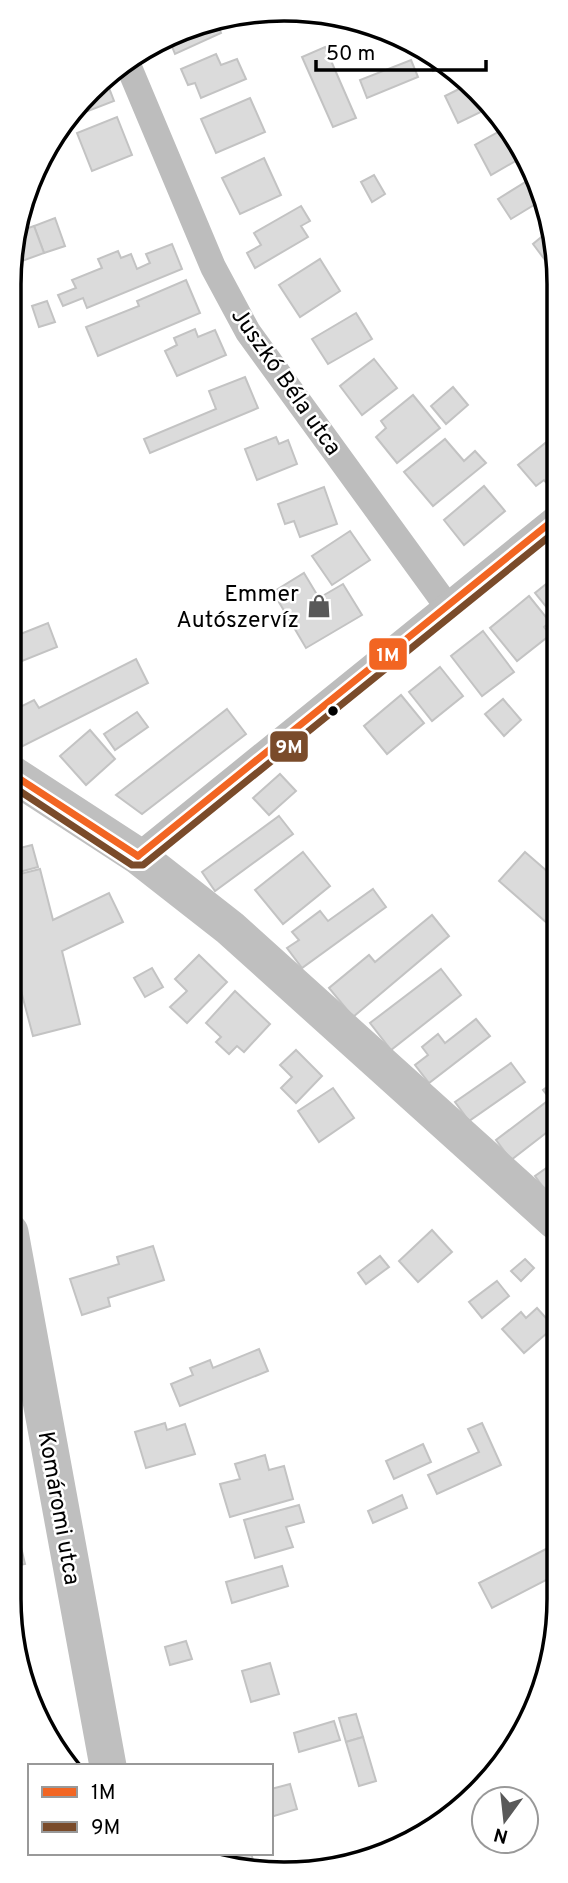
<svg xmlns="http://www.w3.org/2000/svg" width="568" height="1883" font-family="Overpass,sans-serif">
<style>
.building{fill:#dbdbdb;stroke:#c3c3c3;stroke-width:2}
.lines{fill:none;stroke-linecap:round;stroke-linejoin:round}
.street{stroke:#bdbdbd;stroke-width:26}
.secondary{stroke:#bfbfbf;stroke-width:37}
.bus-1-casing{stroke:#fff;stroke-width:12}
.bus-2-casing{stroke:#fff;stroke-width:12}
.bus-1{stroke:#f26522;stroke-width:7}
.bus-2{stroke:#7a4b2a;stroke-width:7}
.bus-dot{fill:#000;stroke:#fff;stroke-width:2.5}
.labels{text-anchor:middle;stroke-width:5;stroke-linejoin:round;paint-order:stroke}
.street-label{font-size:23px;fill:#000;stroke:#fff}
.poi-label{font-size:23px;fill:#000;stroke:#fff;text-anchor:end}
.rim{fill:none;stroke:#000;stroke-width:3.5}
.line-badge{stroke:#fff;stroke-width:2.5}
.badge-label{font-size:19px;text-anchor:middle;font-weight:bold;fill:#fff}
</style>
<rect width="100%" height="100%" fill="#fff"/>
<g class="building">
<polygon points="216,20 221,33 175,54 169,39"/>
<polygon points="422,46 446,65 433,71"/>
<polygon points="325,47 356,118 333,127 302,57"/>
<polygon points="216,54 221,65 237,59 246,79 201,98 195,83 188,85 181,69"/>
<polygon points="411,60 418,77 367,98 360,80"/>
<polygon points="106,80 114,101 67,119"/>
<polygon points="469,84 493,106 458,123 445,96"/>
<polygon points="250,98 265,132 216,153 201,119"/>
<polygon points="117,117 132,155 92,171 77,133"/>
<polygon points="507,127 526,155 491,175 475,145"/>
<polygon points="264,158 281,195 240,214 222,178"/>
<polygon points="374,175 385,194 372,202 361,182"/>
<polygon points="535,176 542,200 511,219 498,199"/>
<polygon points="301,206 310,221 301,226 308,237 255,268 247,253 261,245 254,233"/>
<polygon points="55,218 65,246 44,253 34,226"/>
<polygon points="34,226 44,253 22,261 14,239 14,233"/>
<polygon points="551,229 557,248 557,269 554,272 533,244"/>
<polygon points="172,244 182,269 87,308 83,298 63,306 58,295 76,288 72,280 102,268 98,259 118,251 121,258 131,254 137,269 150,263 146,254"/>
<polygon points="320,259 340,291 300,317 279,285"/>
<polygon points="186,280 200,313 98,356 86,327 139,306 137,301"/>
<polygon points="47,301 55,322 39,327 32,306"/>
<polygon points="356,313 372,339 328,364 312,339"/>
<polygon points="195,329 198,337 215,330 226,355 177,376 165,351 177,345 174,338"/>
<polygon points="374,359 397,388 362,415 340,386"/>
<polygon points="245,377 258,408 150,453 144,439 216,409 209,391"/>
<polygon points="453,387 468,405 446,424 431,406"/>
<polygon points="413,395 440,428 397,463 376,437 386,428 381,421"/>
<polygon points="276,437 279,444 288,440 297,464 257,480 245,449"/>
<polygon points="445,439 464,461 475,451 486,463 433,506 404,472"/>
<polygon points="549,440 556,450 556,481 550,487 544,480 536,486 518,465"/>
<polygon points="484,486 505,511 464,545 444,520"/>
<polygon points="324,487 337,524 300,537 294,521 285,524 278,504"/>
<polygon points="350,531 370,560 332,585 312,556"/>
<polygon points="304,573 319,598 343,584 362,615 306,648 273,592"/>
<polygon points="556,576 556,619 535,593"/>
<polygon points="529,596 550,622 544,627 550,635 517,661 490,628"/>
<polygon points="48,623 57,647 12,665 13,637"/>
<polygon points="483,631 514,672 482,696 451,656"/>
<polygon points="136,659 148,683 19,748 12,734 12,711 34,700 39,708"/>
<polygon points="440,667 463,696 432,721 409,692"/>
<polygon points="401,695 424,723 387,754 364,726"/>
<polygon points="503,699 521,720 504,736 485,714"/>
<polygon points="227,709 246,734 142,814 116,795"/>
<polygon points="137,712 148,727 115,750 104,734"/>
<polygon points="90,730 115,759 86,785 60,756"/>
<polygon points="280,774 296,791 269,815 253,798"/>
<polygon points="279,816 293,834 215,891 202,872"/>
<polygon points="32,845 38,867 12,874 12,850"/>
<polygon points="303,852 330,886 283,924 255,890"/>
<polygon points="525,852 556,879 555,930 499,881"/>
<polygon points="40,869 53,920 109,893 123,922 62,951 80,1024 33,1036 16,972 11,973 12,876"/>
<polygon points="373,889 386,907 302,968 287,948 299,940 292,932 320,911 328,921"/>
<polygon points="432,915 449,936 353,1017 329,988 369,955 375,962"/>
<polygon points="199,955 227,982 187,1023 170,1007 187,991 175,979"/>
<polygon points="152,968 163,987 145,997 134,978"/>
<polygon points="441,969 461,995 391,1050 370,1023"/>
<polygon points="235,991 270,1024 244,1052 237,1046 229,1054 216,1042 221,1037 206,1023"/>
<polygon points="476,1019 490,1036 429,1083 415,1065 428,1055 422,1047 438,1034 445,1043"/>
<polygon points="296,1050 322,1076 296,1103 281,1088 292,1077 280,1065"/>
<polygon points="511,1063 525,1082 469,1121 455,1102"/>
<polygon points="555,1081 555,1126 511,1160 496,1140 550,1099 543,1090"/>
<polygon points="333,1088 354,1118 319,1142 298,1111"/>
<polygon points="555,1162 555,1193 550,1197 535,1176"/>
<polygon points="432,1230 452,1252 418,1282 399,1261"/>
<polygon points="153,1246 164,1280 108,1298 110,1306 82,1315 70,1279 119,1264 117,1257"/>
<polygon points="380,1256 389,1267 366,1284 358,1273"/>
<polygon points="525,1259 534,1268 521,1281 511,1271"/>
<polygon points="497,1281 509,1296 482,1318 469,1302"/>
<polygon points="537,1308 554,1327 524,1353 502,1329 521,1312 526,1318"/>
<polygon points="259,1349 268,1371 180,1406 171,1384 193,1375 190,1368 210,1360 213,1368"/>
<polygon points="165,1423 167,1430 185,1424 195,1454 146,1468 135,1432"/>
<polygon points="482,1423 501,1465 437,1494 428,1475 479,1452 468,1429"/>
<polygon points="423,1444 431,1462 394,1479 386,1461"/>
<polygon points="265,1455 269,1470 284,1466 293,1499 230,1517 220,1484 240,1479 235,1464"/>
<polygon points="402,1495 407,1508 373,1523 368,1511"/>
<polygon points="9,1505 11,1505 25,1564 9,1567"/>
<polygon points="299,1505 304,1522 286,1527 293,1547 255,1558 244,1520"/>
<polygon points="554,1545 554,1576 492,1608 479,1583"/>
<polygon points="282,1566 288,1586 232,1603 226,1582"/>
<polygon points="186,1641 192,1659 170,1665 165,1647"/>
<polygon points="270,1663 279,1694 251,1702 242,1671"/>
<polygon points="356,1714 363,1737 346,1742 339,1718"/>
<polygon points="334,1721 340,1740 299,1752 294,1733"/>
<polygon points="363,1737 376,1781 359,1786 346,1742"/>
<polygon points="290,1784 297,1809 271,1817 271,1789"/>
<polygon points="191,1853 251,1853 254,1864 237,1869"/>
</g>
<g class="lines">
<g class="street">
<polyline points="126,60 213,267 248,332 447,606"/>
<polyline points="138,856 556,518"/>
</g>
<g class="secondary">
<polyline points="12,774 138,856 230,928 555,1221"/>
<polyline points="10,1232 108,1766"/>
</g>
<g class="bus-1-casing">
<g id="bus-1">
<polyline points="12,774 138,856"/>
<polyline points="138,856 556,518"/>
</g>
</g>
<g class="bus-2-casing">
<polyline id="bus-2" points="12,786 132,865 143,865 556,531"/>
</g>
<use href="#bus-1" class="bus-1"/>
<use href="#bus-2" class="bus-2"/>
</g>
<defs>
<g id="shop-bare" transform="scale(1.89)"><path d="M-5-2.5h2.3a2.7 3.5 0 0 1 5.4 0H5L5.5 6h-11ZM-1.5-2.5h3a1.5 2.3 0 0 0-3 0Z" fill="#595959" stroke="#fff" stroke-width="2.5" paint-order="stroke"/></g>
</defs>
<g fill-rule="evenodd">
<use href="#shop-bare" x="319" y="606"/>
</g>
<circle class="bus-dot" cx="333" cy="711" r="6"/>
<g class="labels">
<g class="street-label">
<text transform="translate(287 381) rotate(55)" y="8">Juszkó Béla utca</text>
<text transform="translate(60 1508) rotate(80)" y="8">Komáromi utca</text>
</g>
<g class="poi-label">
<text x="299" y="601">Emmer<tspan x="299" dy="26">Autószervíz</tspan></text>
</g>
</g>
<path d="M0 0H568V1883H0ZM284 21H284A263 263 0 0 1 547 284V1599A263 263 0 0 1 284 1862H284A263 263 0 0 1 21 1599V284A263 263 0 0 1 284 21Z" fill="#fff" fill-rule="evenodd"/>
<path class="rim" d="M284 21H284A263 263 0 0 1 547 284V1599A263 263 0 0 1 284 1862H284A263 263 0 0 1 21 1599V284A263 263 0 0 1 284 21Z"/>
<g class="line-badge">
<rect x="368" y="637" width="40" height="34" rx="7" fill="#f26522"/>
<rect x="269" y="730" width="40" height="33" rx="7" fill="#7a4b2a"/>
</g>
<g class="badge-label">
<text x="388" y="661">1M</text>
<text x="289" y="753">9M</text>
</g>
<rect x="28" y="1764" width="245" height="91" fill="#ffffff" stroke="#999999" stroke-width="2"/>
<rect x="42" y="1787" width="35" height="10" fill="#f26522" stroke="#999999" stroke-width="2"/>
<text x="91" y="1799" font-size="21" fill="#000000">1M</text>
<rect x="42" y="1822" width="35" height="10" fill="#7a4b2a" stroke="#999999" stroke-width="2"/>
<text x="91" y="1834" font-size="21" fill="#000000">9M</text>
<g transform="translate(505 1820) rotate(195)"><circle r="33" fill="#ffffff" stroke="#999999" stroke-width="2"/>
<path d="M0-5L12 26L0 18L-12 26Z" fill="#595959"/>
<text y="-10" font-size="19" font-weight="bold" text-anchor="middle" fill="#000000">N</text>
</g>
<path d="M316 60v10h170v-10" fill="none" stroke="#000000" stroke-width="3.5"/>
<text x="326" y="60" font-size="21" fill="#000000" stroke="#ffffff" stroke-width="5" paint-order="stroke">50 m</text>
</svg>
